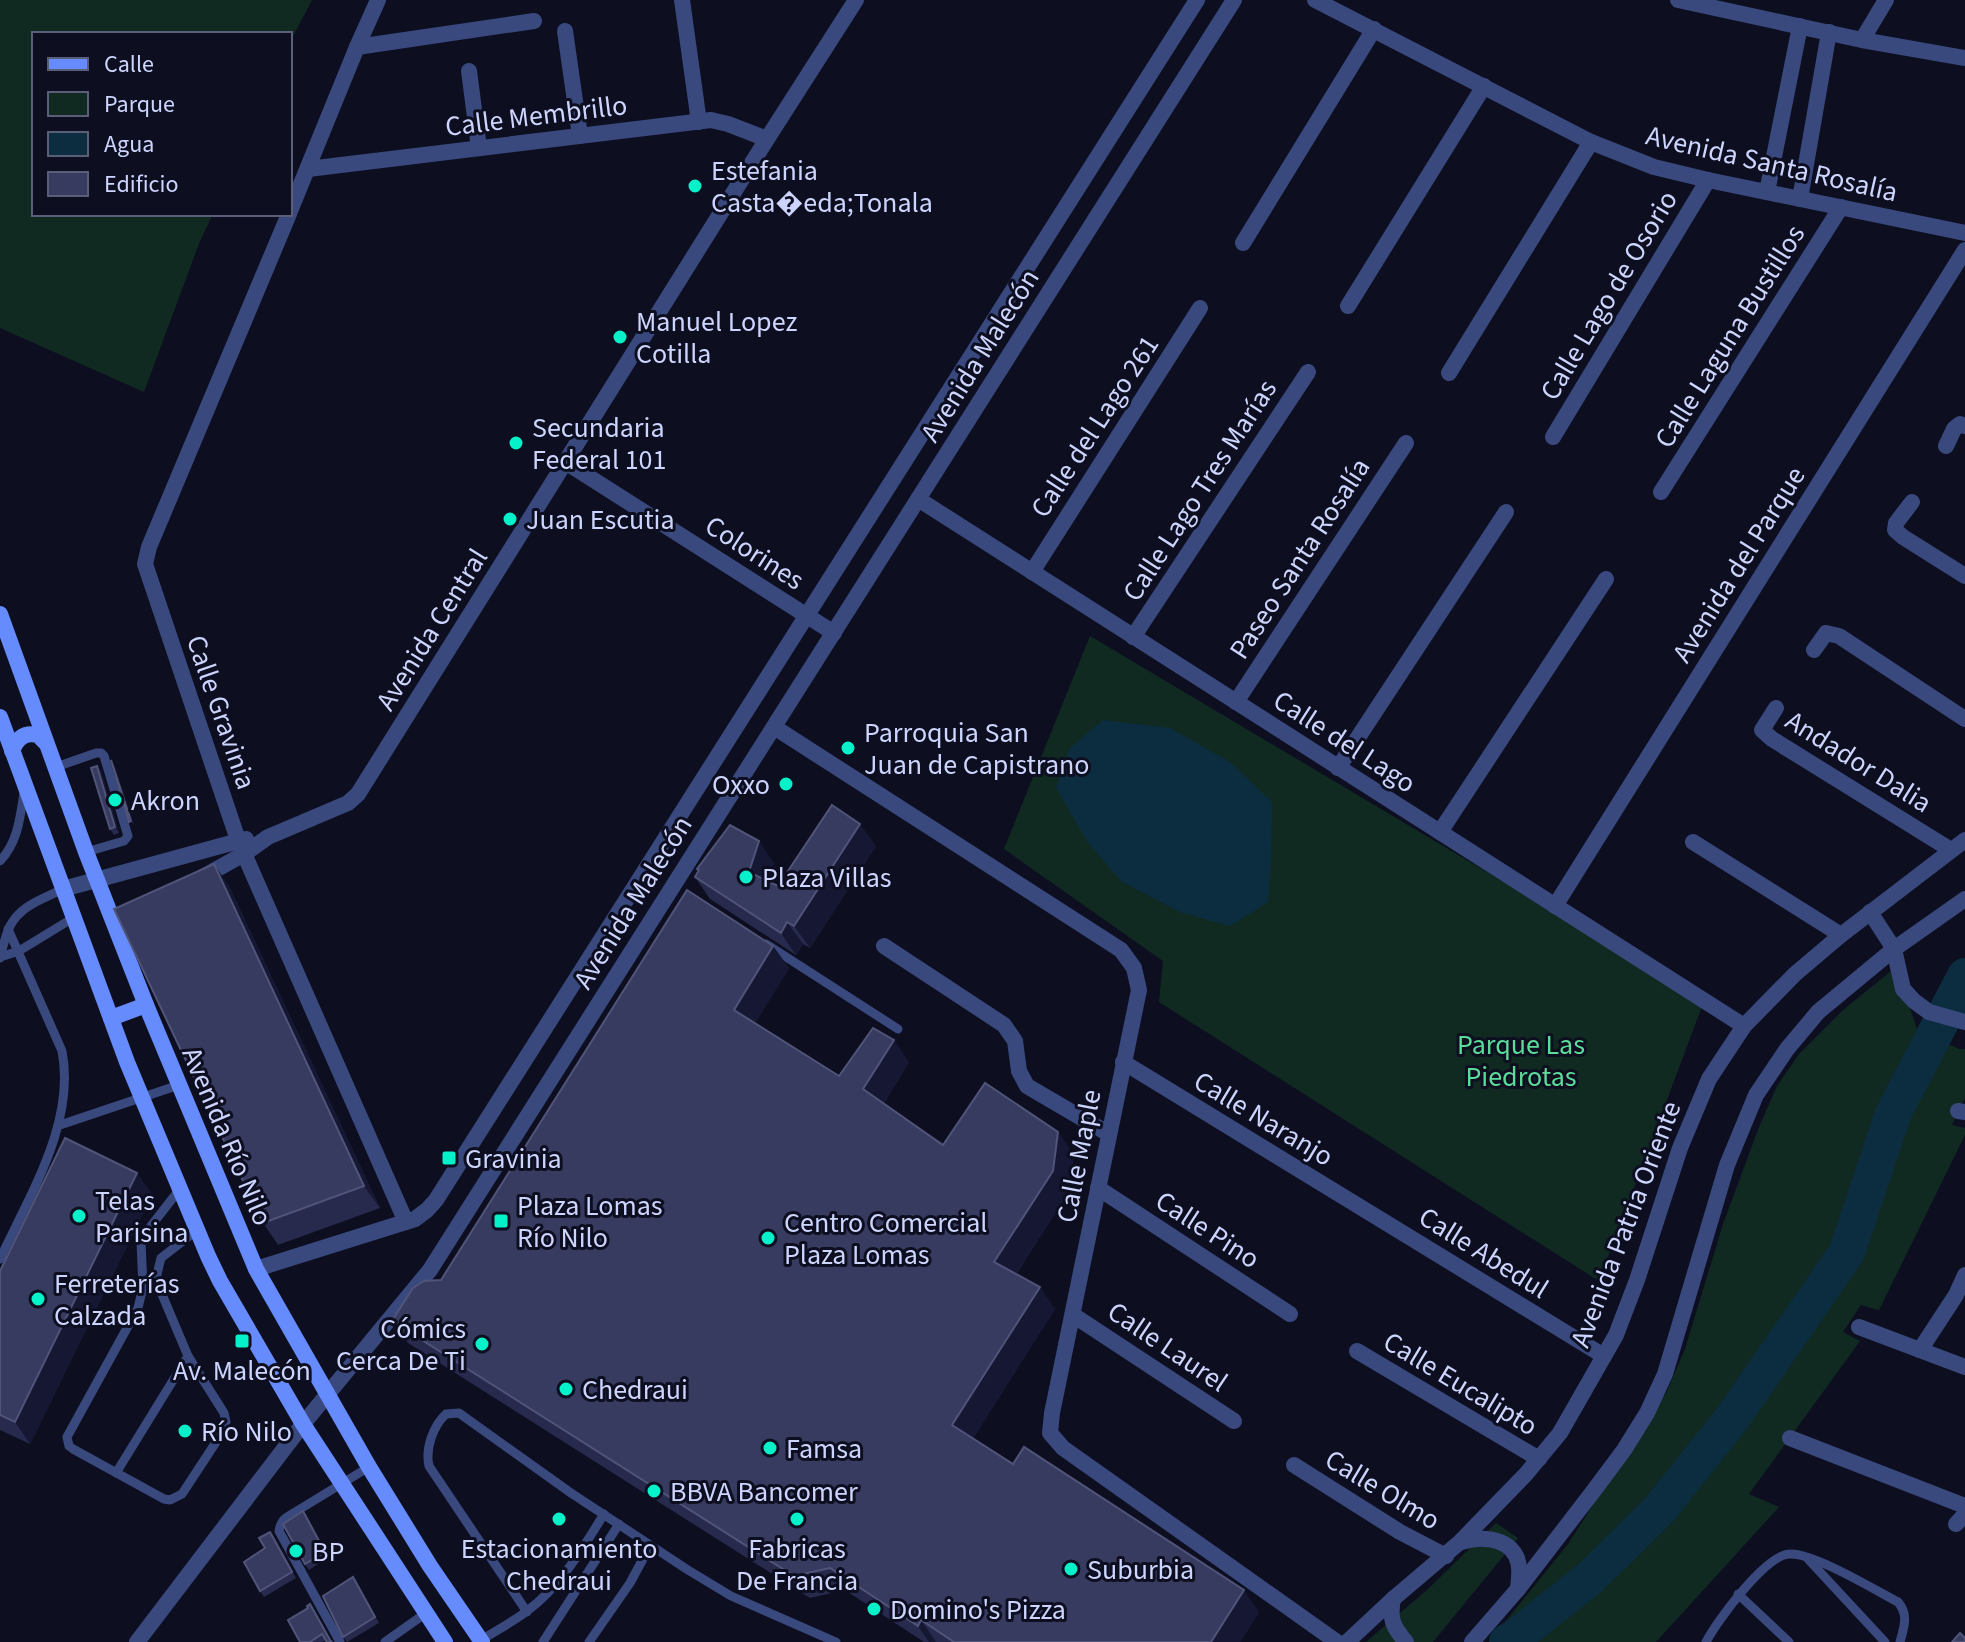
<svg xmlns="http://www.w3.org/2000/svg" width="1965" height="1642" font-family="'Source Sans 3',sans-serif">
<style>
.green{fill:#102a22}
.water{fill:#0c2d40}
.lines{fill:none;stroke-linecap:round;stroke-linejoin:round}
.river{stroke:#0c2d40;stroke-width:36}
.service{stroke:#39497e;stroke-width:9}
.minor{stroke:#39497e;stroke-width:16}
.tertiary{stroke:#39497e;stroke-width:16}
.secondary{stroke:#668bfc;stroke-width:16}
.wall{fill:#27294d}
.shaded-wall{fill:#151733}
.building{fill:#383b60;stroke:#505479;stroke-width:2}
.poi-dot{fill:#05f1ca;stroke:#0d0f20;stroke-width:3}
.labels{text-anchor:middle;stroke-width:6;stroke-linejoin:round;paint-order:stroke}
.street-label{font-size:28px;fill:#cdd5fe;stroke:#0d0f20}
.poi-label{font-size:28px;fill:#cdd5fe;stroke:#0d0f20;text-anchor:start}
.park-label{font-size:28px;fill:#5bdc99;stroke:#0d0f20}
</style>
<rect width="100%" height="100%" fill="#0d0f20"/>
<g class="green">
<polygon points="0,0 312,0 290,42 290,34 34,34 34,214 213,214 200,241 144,392 0,328"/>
<polygon points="1090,636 1704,1001 1599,1281 1159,1002 1163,961 1004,849"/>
<polygon points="1896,967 1917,1029 1959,1049 1965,1049 1965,1098 1952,1125 1965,1128 1965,1135 1879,1310 1861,1305 1843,1332 1860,1341 1749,1494 1779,1507 1656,1642 1489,1642 1568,1544 1667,1391 1685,1349 1723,1224 1759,1127 1777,1086 1799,1054 1843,1010"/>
<polygon points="1496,1523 1518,1538 1433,1642 1366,1642 1427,1590"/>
</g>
<polygon class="water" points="1103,720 1170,728 1230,762 1272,802 1271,860 1268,902 1230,926 1180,912 1121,881 1087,841 1056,788 1069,749"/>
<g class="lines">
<polyline class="river" points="1507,1642 1518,1635 1590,1578 1659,1510 1733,1417 1847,1252 1893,1114 1965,976"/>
<g class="service">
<polyline points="56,767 96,753 101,753 104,756 128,836 124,841 86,852"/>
<path d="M0 861C18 842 20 818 24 793"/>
<polyline points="766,944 898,1029"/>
<polyline points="0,957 19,951 73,918"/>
<path d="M0 958C3 947 5 936 10 926 21 905 43 899 63 889"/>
<polyline points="60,1125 179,1085"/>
<polyline points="179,1190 144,1235 141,1242 143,1287 138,1308 67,1437 69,1446 73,1449 164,1499 170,1500 182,1494 222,1433 226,1422 224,1413 188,1356 158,1285 157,1274 161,1258 196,1231"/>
<path d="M0 1259C29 1196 76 1123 62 1051L8 929"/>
<polyline points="116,1473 188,1356"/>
<polyline points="1808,1559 1885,1642"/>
<polyline points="1738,1594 1789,1642"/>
<path d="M527 1612 429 1466C425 1449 433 1426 446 1414L459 1413 571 1493 688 1570 731 1596 836 1642"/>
<path d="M480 1641C495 1631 513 1622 527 1611 560 1587 583 1548 604 1514"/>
<path d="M340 1642 279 1531C280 1525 282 1520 287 1517L369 1467"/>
<polyline points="385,1642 426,1613"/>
<polyline points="543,1642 619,1524"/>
<polyline points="589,1642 630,1583 650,1546"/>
<path d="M1706 1642C1717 1621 1766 1554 1790 1554 1814 1553 1875 1590 1898 1602 1909 1615 1904 1627 1900 1642"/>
</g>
<g class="minor">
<polyline points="682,0 699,122"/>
<polyline points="1678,0 1862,40 1965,58"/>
<polyline points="565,31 580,136"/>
<polyline points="1862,40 1886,0"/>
<polyline points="357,47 534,21"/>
<polyline points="469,71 479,148"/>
<polyline points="308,169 711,120 728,124 767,139"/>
<polyline points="1767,192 1800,26"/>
<polyline points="1800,199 1829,32"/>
<polyline points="290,211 357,47 378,0"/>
<polyline points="289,214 149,547 145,564 238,840 406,1222"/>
<polyline points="1243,243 1374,29"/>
<polyline points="1348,306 1484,86"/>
<polyline points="1449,373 1591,142"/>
<polyline points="1553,437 1708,180"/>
<polyline points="1946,446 1954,429 1960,424 1965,426"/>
<polyline points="567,463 834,633"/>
<polyline points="1661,492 1841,207"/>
<polyline points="918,499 1744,1026"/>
<polyline points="1912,502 1896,523 1895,530 1903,537 1965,576"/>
<polyline points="1032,572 1200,308"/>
<polyline points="1133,637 1308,372"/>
<polyline points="1814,650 1826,633 1839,636 1965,719"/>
<polyline points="1236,702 1406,443"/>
<polyline points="1776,708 1762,730 1772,739 1951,850"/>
<polyline points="774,727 1121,950 1134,968 1139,990 1052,1413 1050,1433 1063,1448 1337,1642"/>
<polyline points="1338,768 1506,512"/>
<polyline points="1440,832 1606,579"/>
<polyline points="1693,842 1841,935"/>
<polyline points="199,879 244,854 268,837 348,803 358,794 767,139 856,0"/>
<polyline points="63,889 246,839"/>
<polyline points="1555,906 1965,250"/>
<polyline points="1870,912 1894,949 1903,989 1914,1001 1929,1012 1965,1022"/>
<polyline points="884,946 1004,1025 1015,1041 1019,1071 1027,1086 1109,1134"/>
<polyline points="1123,1062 1604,1356"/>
<polyline points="1958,1111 1965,1112"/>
<polyline points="1098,1188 1290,1314"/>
<polyline points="1073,1315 1234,1421"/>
<polyline points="1859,1327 1965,1367"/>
<polyline points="1920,1350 1956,1295 1965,1275"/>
<polyline points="1357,1351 1539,1459"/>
<polyline points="1790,1438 1965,1506"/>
<polyline points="1294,1465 1400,1532 1446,1556"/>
<polyline points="1956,1524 1965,1514"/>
<polyline points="137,1642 303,1424"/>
</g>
<g class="tertiary">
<polyline points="1315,0 1591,142 1654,167 1708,180 1965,233"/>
<polyline points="256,1269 415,1219 427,1210 436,1200 1197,0"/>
<polyline points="303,1424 430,1270 1234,0"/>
<path d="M1462 1542C1479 1536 1506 1537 1516 1556 1521 1566 1519 1578 1518 1589"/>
<path d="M1393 1599C1389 1619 1393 1627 1406 1642"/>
<polyline points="1347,1642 1393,1599 1460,1542 1526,1474 1560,1433 1616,1335 1637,1280 1680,1148 1709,1079 1744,1026 1795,974 1841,935 1965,840"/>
<polyline points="1472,1642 1518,1589 1592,1493 1624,1450 1647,1413 1665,1374 1727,1165 1756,1095 1787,1049 1818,1012 1894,949 1965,899"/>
</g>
<g class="secondary">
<polyline points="0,614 86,852 146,1005 256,1269 369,1467 430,1566 482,1642"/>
<polyline points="0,717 127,1062 208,1256 220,1281 303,1424 445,1642"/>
<path d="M12 751C17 738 25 732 38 735L46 743"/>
<polyline points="111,1018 146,1005"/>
</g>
</g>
<g class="wall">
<polygon points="97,766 101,771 119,833 114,835 110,829"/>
<polygon points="876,846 810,948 803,944 796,955 710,899 695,877 698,871 697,869 774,863 768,881 778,886"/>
<polygon points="229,886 380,1208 278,1245 263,1223"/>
<polygon points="773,946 789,968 755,1023 839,1076 909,1062 884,1103 943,1145 1074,1154 1068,1193 1016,1274 1055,1309 973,1438 1013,1464 1259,1612 1240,1642 924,1642 845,1590 810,1598 408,1343 392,1321 441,1280"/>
<polygon points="137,1173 152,1195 30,1444 0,1430 0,1271"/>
<polygon points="303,1511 329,1557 309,1570 305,1564"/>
<polygon points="274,1537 296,1578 264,1597 260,1591 265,1548"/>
<polygon points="353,1577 379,1623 347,1642 343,1637"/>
<polygon points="310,1604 314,1610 332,1642 326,1640 322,1642 300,1642"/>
</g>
<g class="shaded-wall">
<polygon points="111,760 115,766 135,827 131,821"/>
<polygon points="97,766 101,771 119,833 115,827"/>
<polygon points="860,824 876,846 810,948 794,926"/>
<polygon points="759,841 774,863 764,894 749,872"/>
<polygon points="214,864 229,886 380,1208 364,1186"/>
<polygon points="787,922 803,944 796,955 781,933"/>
<polygon points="773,946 789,968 750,1032 734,1010"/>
<polygon points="894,1040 909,1062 879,1111 863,1089"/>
<polygon points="1058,1132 1074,1154 1068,1193 1009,1284 994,1262"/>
<polygon points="137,1173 152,1195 30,1444 15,1422"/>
<polygon points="1040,1287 1055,1309 968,1447 952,1425"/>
<polygon points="1244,1590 1259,1612 1240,1642 1211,1642"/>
<polygon points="921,1620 936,1642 929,1642 918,1626"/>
</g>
<g class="building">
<polygon points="111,760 131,821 129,822"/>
<polygon points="97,766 115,827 110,829 91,768"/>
<polygon points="832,805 860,824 794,926 787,922 781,933 695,877 699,870 697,869 730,825 759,841 749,872 778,886"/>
<polygon points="214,864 364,1186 263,1223 114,909"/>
<polygon points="687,890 773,946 734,1010 839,1076 873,1028 894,1040 863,1089 943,1145 985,1083 1058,1132 1053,1171 994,1262 1040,1287 952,1425 1013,1464 1024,1447 1244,1590 1211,1642 954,1642 921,1620 918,1626 830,1568 794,1576 392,1321 413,1288 424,1281 441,1280"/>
<polygon points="65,1138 137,1173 15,1422 0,1415 0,1271"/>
<polygon points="303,1511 325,1552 305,1564 283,1524"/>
<polygon points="270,1532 292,1572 260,1591 244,1562 265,1548 259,1538"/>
<polygon points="353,1577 375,1617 343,1637 323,1596"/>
<polygon points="310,1604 330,1640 332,1642 327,1642 322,1634 310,1642 300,1642 288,1620 308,1608 307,1606"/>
<polygon points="1960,1633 1965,1638 1965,1642 1952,1642"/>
</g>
<g class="poi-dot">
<circle cx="695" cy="186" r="8"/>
<circle cx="620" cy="337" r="8"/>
<circle cx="516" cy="443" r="8"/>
<circle cx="510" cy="519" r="8"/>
<circle cx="848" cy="748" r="8"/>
<circle cx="786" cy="784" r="8"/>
<circle cx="115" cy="800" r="8"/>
<circle cx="746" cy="877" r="8"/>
<rect x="441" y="1150" width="16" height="16" rx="4"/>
<circle cx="79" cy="1216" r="8"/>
<rect x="493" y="1213" width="16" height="16" rx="4"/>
<circle cx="768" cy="1238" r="8"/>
<circle cx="38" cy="1299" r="8"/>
<rect x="234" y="1333" width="16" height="16" rx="4"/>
<circle cx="482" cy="1344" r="8"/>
<circle cx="566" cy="1389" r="8"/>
<circle cx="185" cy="1431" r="8"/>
<circle cx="770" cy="1448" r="8"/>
<circle cx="654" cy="1491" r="8"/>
<circle cx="559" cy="1519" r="8"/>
<circle cx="797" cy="1519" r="8"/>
<circle cx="296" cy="1551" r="8"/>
<circle cx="1071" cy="1569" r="8"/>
<circle cx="874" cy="1609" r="8"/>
</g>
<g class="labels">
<g class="street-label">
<text transform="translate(536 115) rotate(-7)" y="10">Calle Membrillo</text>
<text transform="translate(1772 163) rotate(13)" y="10">Avenida Santa Rosalía</text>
<text transform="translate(1608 295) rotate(-59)" y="10">Calle Lago de Osorio</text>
<text transform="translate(1729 336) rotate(-58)" y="10">Calle Laguna Bustillos</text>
<text transform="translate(979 355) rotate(-58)" y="10">Avenida Malecón</text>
<text transform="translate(1094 426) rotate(-57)" y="10">Calle del Lago 261</text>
<text transform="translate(1199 490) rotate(-57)" y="10">Calle Lago Tres Marías</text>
<text transform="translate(755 552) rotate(33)" y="10">Colorines</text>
<text transform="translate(1299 558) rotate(-57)" y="10">Paseo Santa Rosalía</text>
<text transform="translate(1738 564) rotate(-58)" y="10">Avenida del Parque</text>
<text transform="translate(431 629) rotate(-58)" y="10">Avenida Central</text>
<text transform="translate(222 712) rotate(71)" y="10">Calle Gravinia</text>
<text transform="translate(1345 741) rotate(33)" y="10">Calle del Lago</text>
<text transform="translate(1859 761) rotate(32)" y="10">Andador Dalia</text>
<text transform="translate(632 902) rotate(-58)" y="10">Avenida Malecón</text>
<text transform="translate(1264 1118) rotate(31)" y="10">Calle Naranjo</text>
<text transform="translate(228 1136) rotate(67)" y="10">Avenida Río Nilo</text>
<text transform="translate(1078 1156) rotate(-79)" y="10">Calle Maple</text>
<text transform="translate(1625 1224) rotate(-69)" y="10">Avenida Patria Oriente</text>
<text transform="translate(1208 1229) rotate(33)" y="10">Calle Pino</text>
<text transform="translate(1484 1252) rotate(32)" y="10">Calle Abedul</text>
<text transform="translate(1168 1346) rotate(34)" y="10">Calle Laurel</text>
<text transform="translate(1461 1383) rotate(31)" y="10">Calle Eucalipto</text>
<text transform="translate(1383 1489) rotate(31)" y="10">Calle Olmo</text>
</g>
<g class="poi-label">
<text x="711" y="180">Estefania<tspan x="711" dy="32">Casta�eda;Tonala</tspan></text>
<text x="636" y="331">Manuel Lopez<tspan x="636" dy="32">Cotilla</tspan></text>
<text x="532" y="437">Secundaria<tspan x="532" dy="32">Federal 101</tspan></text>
<text x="526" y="529">Juan Escutia</text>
<text x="864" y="742">Parroquia San<tspan x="864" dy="32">Juan de Capistrano</tspan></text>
<text x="770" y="794" text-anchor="end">Oxxo</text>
<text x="131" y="810">Akron</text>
<text x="762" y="887">Plaza Villas</text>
<text x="465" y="1168">Gravinia</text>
<text x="95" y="1210">Telas<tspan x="95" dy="32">Parisina</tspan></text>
<text x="517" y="1215">Plaza Lomas<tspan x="517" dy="32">Río Nilo</tspan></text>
<text x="784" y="1232">Centro Comercial<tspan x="784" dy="32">Plaza Lomas</tspan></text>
<text x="54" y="1293">Ferreterías<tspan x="54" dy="32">Calzada</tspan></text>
<text x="466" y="1338" text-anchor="end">Cómics<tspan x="466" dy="32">Cerca De Ti</tspan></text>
<text x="242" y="1380" text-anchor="middle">Av. Malecón</text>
<text x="582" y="1399">Chedraui</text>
<text x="201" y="1441">Río Nilo</text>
<text x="786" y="1458">Famsa</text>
<text x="670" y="1501">BBVA Bancomer</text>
<text x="559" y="1558" text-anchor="middle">Estacionamiento<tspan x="559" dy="32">Chedraui</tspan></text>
<text x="797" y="1558" text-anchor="middle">Fabricas<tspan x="797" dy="32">De Francia</tspan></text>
<text x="312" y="1561">BP</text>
<text x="1087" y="1579">Suburbia</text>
<text x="890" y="1619">Domino's Pizza</text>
</g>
<g class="park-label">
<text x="1521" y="1054">Parque Las<tspan x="1521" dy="32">Piedrotas</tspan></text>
</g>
</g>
<rect x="32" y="32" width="260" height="184" fill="#0d0f20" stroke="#5a5e79" stroke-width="2"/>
<rect x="48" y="58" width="40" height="12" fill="#668bfc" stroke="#5a5e79" stroke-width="2"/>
<text x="104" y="72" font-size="24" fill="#cdd5fe">Calle</text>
<rect x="48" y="92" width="40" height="24" fill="#102a22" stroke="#5a5e79" stroke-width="2"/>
<text x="104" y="112" font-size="24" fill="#cdd5fe">Parque</text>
<rect x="48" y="132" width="40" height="24" fill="#0c2d40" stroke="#5a5e79" stroke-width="2"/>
<text x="104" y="152" font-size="24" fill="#cdd5fe">Agua</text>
<rect x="48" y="172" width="40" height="24" fill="#383b60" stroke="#5a5e79" stroke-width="2"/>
<text x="104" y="192" font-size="24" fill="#cdd5fe">Edificio</text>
</svg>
